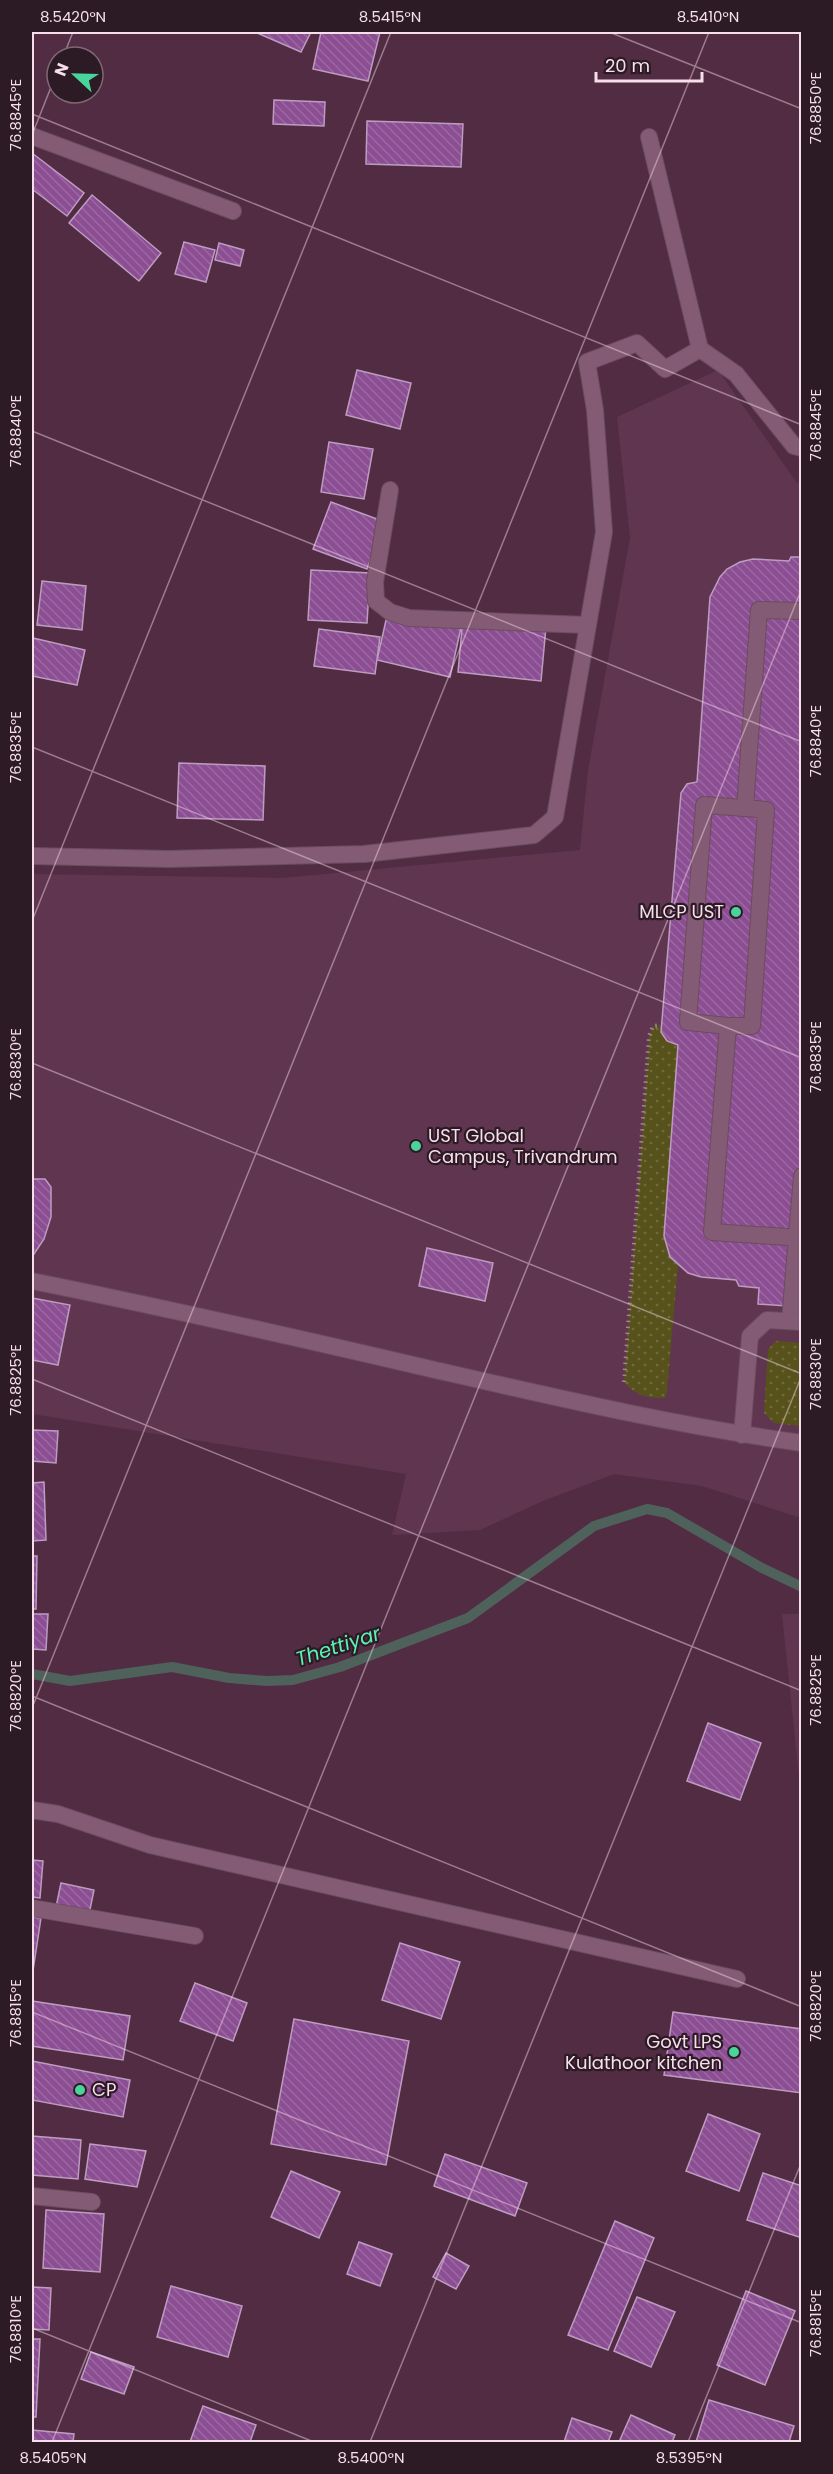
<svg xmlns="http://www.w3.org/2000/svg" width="833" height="2474" font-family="Poppins,sans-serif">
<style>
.built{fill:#603550}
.green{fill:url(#green-dots)}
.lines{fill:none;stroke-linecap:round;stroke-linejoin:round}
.stream{stroke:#4e615b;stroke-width:10}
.building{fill:url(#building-back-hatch);stroke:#bd9cc1;stroke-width:1.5}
.service-casing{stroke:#6b4c5f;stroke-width:18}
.minor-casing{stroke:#6b4c5f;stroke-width:18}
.path{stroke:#a28496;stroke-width:4;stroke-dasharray:1.5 4.5;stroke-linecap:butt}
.service{stroke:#845b74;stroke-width:16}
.minor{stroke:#845b74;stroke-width:16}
.ticks{fill:none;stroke:#f6deeb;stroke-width:1.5;stroke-opacity:0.45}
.poi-dot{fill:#49d49c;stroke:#2c1b25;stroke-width:2}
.labels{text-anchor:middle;stroke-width:4.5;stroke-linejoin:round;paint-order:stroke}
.poi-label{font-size:18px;fill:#f6deeb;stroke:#2c1b25;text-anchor:end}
.water-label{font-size:20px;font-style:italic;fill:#5cf1b4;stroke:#2c1b25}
.neatline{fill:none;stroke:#f6deeb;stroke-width:2}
.ticks-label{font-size:15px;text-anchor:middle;fill:#f6deeb}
</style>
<defs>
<pattern id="green-dots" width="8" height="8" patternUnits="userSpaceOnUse" patternTransform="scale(1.5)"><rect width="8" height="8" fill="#57511b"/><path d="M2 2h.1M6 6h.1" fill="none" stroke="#706a3c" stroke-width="1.8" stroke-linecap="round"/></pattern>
<pattern id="building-back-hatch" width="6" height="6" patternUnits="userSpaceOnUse" patternTransform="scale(1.5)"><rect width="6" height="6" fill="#8b4e93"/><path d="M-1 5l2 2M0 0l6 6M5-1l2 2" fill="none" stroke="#9c67a2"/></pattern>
</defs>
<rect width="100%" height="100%" fill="#512c43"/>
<g class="built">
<polygon points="718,370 797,483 801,480 801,1518 702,1486 614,1474 543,1501 480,1530 392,1535 406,1474 32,1414 32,874 282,878 580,850 588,770 630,538 617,417"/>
<polygon points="782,1614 801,1614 801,1796"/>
</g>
<g class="green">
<path d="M662 1025 661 1032 667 1041 678 1045 664 1236 670 1257 678 1266 667 1391 665 1398C649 1399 634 1395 624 1382L649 1036 653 1026Z"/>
<polygon points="776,1341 801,1343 801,1426 774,1423 764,1413 768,1349"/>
</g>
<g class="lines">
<polyline class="stream" points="32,1674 70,1681 172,1667 229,1678 267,1681 293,1680 340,1667 468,1618 594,1526 647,1509 667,1513 762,1568 802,1587"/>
</g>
<g class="building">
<polygon points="255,32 311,32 301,52"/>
<polygon points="321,32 380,32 368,81 313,69"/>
<polygon points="274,100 325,102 324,126 273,124"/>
<polygon points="367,121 463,124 461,167 366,164"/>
<polygon points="32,153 84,193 67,216 32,189"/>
<polygon points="92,195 161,253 139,281 69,223"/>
<polygon points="184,242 215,250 206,282 175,274"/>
<polygon points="219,243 244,250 240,266 215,260"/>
<polygon points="357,370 411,383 400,429 346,415"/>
<polygon points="329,442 373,449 364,499 321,492"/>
<polygon points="331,502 385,522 367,569 313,549"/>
<polygon points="791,557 802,557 802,1307 758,1304 759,1288 739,1286 736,1280 701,1277 688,1273 670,1257 664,1236 678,1045 667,1041 661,1032 681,793 687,784 697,782 710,597 720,577 727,569 740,562 753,559 789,561"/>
<polygon points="311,570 370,573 367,623 308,620"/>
<polygon points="42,581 86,586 82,630 37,625"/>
<polygon points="389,607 462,623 450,677 377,660"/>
<polygon points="463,618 546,627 541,681 458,672"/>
<polygon points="319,629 380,637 375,674 314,666"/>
<polygon points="33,638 85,650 77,685 32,676"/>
<polygon points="179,763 265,766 263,820 177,818"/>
<polygon points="32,1179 45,1179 51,1187 51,1217 44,1239 32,1257"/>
<polygon points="427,1248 493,1263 485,1301 419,1286"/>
<polygon points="32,1298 70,1305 58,1365 32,1360"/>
<polygon points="32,1430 58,1431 56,1463 32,1461"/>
<polygon points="44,1482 46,1540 32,1541 32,1483"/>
<polygon points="32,1556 37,1556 36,1609 32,1609"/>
<polygon points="32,1614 48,1614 46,1650 32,1649"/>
<polygon points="708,1723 761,1743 740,1800 687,1781"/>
<polygon points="32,1860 43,1861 40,1898 32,1897"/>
<polygon points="61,1883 94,1890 88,1919 55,1912"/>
<polygon points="32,1917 41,1918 32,1977"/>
<polygon points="400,1943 460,1962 441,2019 382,2000"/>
<polygon points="195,1983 247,2003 233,2041 180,2021"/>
<polygon points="32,2001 130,2016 123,2060 32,2046"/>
<polygon points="673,2012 802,2029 802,2093 664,2075"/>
<polygon points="294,2019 409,2041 386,2165 271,2144"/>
<polygon points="32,2061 130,2080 123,2117 32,2100"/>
<polygon points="708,2114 760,2134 739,2191 686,2171"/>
<polygon points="32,2136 81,2140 78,2179 32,2175"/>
<polygon points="90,2144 146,2151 137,2187 85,2179"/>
<polygon points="445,2154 527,2183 515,2216 434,2186"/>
<polygon points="291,2171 340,2192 319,2238 271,2217"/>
<polygon points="763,2173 802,2186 802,2238 747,2220"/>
<polygon points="46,2210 104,2214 100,2272 43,2268"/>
<polygon points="615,2221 654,2238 608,2350 568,2335"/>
<polygon points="359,2242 392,2254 380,2286 347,2274"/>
<polygon points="446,2253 469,2266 456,2289 433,2277"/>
<polygon points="171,2286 242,2306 228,2357 157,2337"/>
<polygon points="32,2287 51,2288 49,2330 32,2329"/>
<polygon points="746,2291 795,2311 765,2385 717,2365"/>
<polygon points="637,2297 675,2312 651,2367 614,2351"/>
<polygon points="32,2339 40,2339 36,2417 32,2417"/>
<polygon points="91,2352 134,2367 124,2394 81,2379"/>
<polygon points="709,2400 794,2426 789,2442 696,2442"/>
<polygon points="203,2406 256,2425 250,2442 190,2442"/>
<polygon points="631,2415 675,2435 672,2442 619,2442"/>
<polygon points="572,2418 612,2432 608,2442 564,2442"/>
<polygon points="32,2430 74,2434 73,2442 32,2442"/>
</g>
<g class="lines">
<g class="service-casing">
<g id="service">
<polyline points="32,136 233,211"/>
<polyline points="649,137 700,349"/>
<polyline points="802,611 759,610 745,808 766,810 752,1026 728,1026 712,1232 802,1238"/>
<polyline points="728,1026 688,1022 704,805 745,808"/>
<path d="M32 1281C166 1308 298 1338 431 1369 554 1397 677 1426 802 1443"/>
<polyline points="790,1321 802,1176"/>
<polyline points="742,1435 750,1336 767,1320 802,1322"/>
<polyline points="32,1908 195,1936"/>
<polyline points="32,2196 92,2202"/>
</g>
</g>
<g class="minor-casing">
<g id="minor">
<polyline points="390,490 375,582 376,601 390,612 409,618 587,625"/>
<polyline points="32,856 169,859 364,854 534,835 555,817 604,532 595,410 587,362 637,343 665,369 700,349 736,374 794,446 802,448"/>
<polyline points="32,1810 58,1814 150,1845 737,1979"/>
</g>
</g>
<polyline class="path" points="624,1382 649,1036 653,1026 661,1025"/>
<use href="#service" class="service"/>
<use href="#minor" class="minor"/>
</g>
<path class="ticks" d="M609 32 802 109M63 57 73 32M32 114 802 425M32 135 57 72M32 431 802 742M32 747 802 1058M32 921 391 32M32 1063 802 1374M32 1379 802 1691M32 1696 802 2007M32 1708 709 32M32 2012 802 2323M32 2328 314 2442M52 2442 802 588M370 2442 802 1375M688 2442 802 2161"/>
<g class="poi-dot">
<circle cx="736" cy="912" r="6"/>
<circle cx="416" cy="1146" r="6"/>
<circle cx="734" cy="2052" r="6"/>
<circle cx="80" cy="2090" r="6"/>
</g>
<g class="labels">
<g class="poi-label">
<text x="724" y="918">MLCP UST</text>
<text x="428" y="1142" text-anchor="start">UST Global<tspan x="428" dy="21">Campus, Trivandrum</tspan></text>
<text x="722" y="2048">Govt LPS<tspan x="722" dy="21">Kulathoor kitchen</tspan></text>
<text x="92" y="2096" text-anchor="start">CP</text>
</g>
<g class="water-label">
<text transform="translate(338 1646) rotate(-18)" y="7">Thettiyar</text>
</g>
</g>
<rect width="833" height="2474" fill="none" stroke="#2c1b25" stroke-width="66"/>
<g transform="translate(75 75) rotate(292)"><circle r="28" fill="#2c1b25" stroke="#7d6974" stroke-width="1.5"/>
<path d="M0-4.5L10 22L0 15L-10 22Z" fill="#49d49c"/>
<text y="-9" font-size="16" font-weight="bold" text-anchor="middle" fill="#f6deeb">N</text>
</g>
<path d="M596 72v9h106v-9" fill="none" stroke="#f6deeb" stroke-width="3"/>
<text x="605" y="72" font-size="18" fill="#f6deeb" stroke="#2c1b25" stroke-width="4.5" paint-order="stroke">20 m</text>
<rect x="33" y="33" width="767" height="2408" class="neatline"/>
<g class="ticks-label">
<text x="73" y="22">8.5420°N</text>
<text x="390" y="22">8.5415°N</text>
<text x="708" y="22">8.5410°N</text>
<text transform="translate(816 108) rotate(-90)" y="5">76.8850°E</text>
<text transform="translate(16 115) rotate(-90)" y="5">76.8845°E</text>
<text transform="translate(816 425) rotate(-90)" y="5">76.8845°E</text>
<text transform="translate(16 431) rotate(-90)" y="5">76.8840°E</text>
<text transform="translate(816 741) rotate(-90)" y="5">76.8840°E</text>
<text transform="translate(16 747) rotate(-90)" y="5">76.8835°E</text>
<text transform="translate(816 1057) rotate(-90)" y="5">76.8835°E</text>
<text transform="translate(16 1064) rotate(-90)" y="5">76.8830°E</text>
<text transform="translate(816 1374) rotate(-90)" y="5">76.8830°E</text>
<text transform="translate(16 1380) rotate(-90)" y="5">76.8825°E</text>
<text transform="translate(816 1690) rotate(-90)" y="5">76.8825°E</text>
<text transform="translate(16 1696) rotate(-90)" y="5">76.8820°E</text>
<text transform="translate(816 2006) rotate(-90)" y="5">76.8820°E</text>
<text transform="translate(16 2013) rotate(-90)" y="5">76.8815°E</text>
<text transform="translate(816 2323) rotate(-90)" y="5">76.8815°E</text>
<text transform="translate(16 2329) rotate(-90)" y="5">76.8810°E</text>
<text x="53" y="2463">8.5405°N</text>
<text x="371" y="2463">8.5400°N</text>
<text x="689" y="2463">8.5395°N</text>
</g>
</svg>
